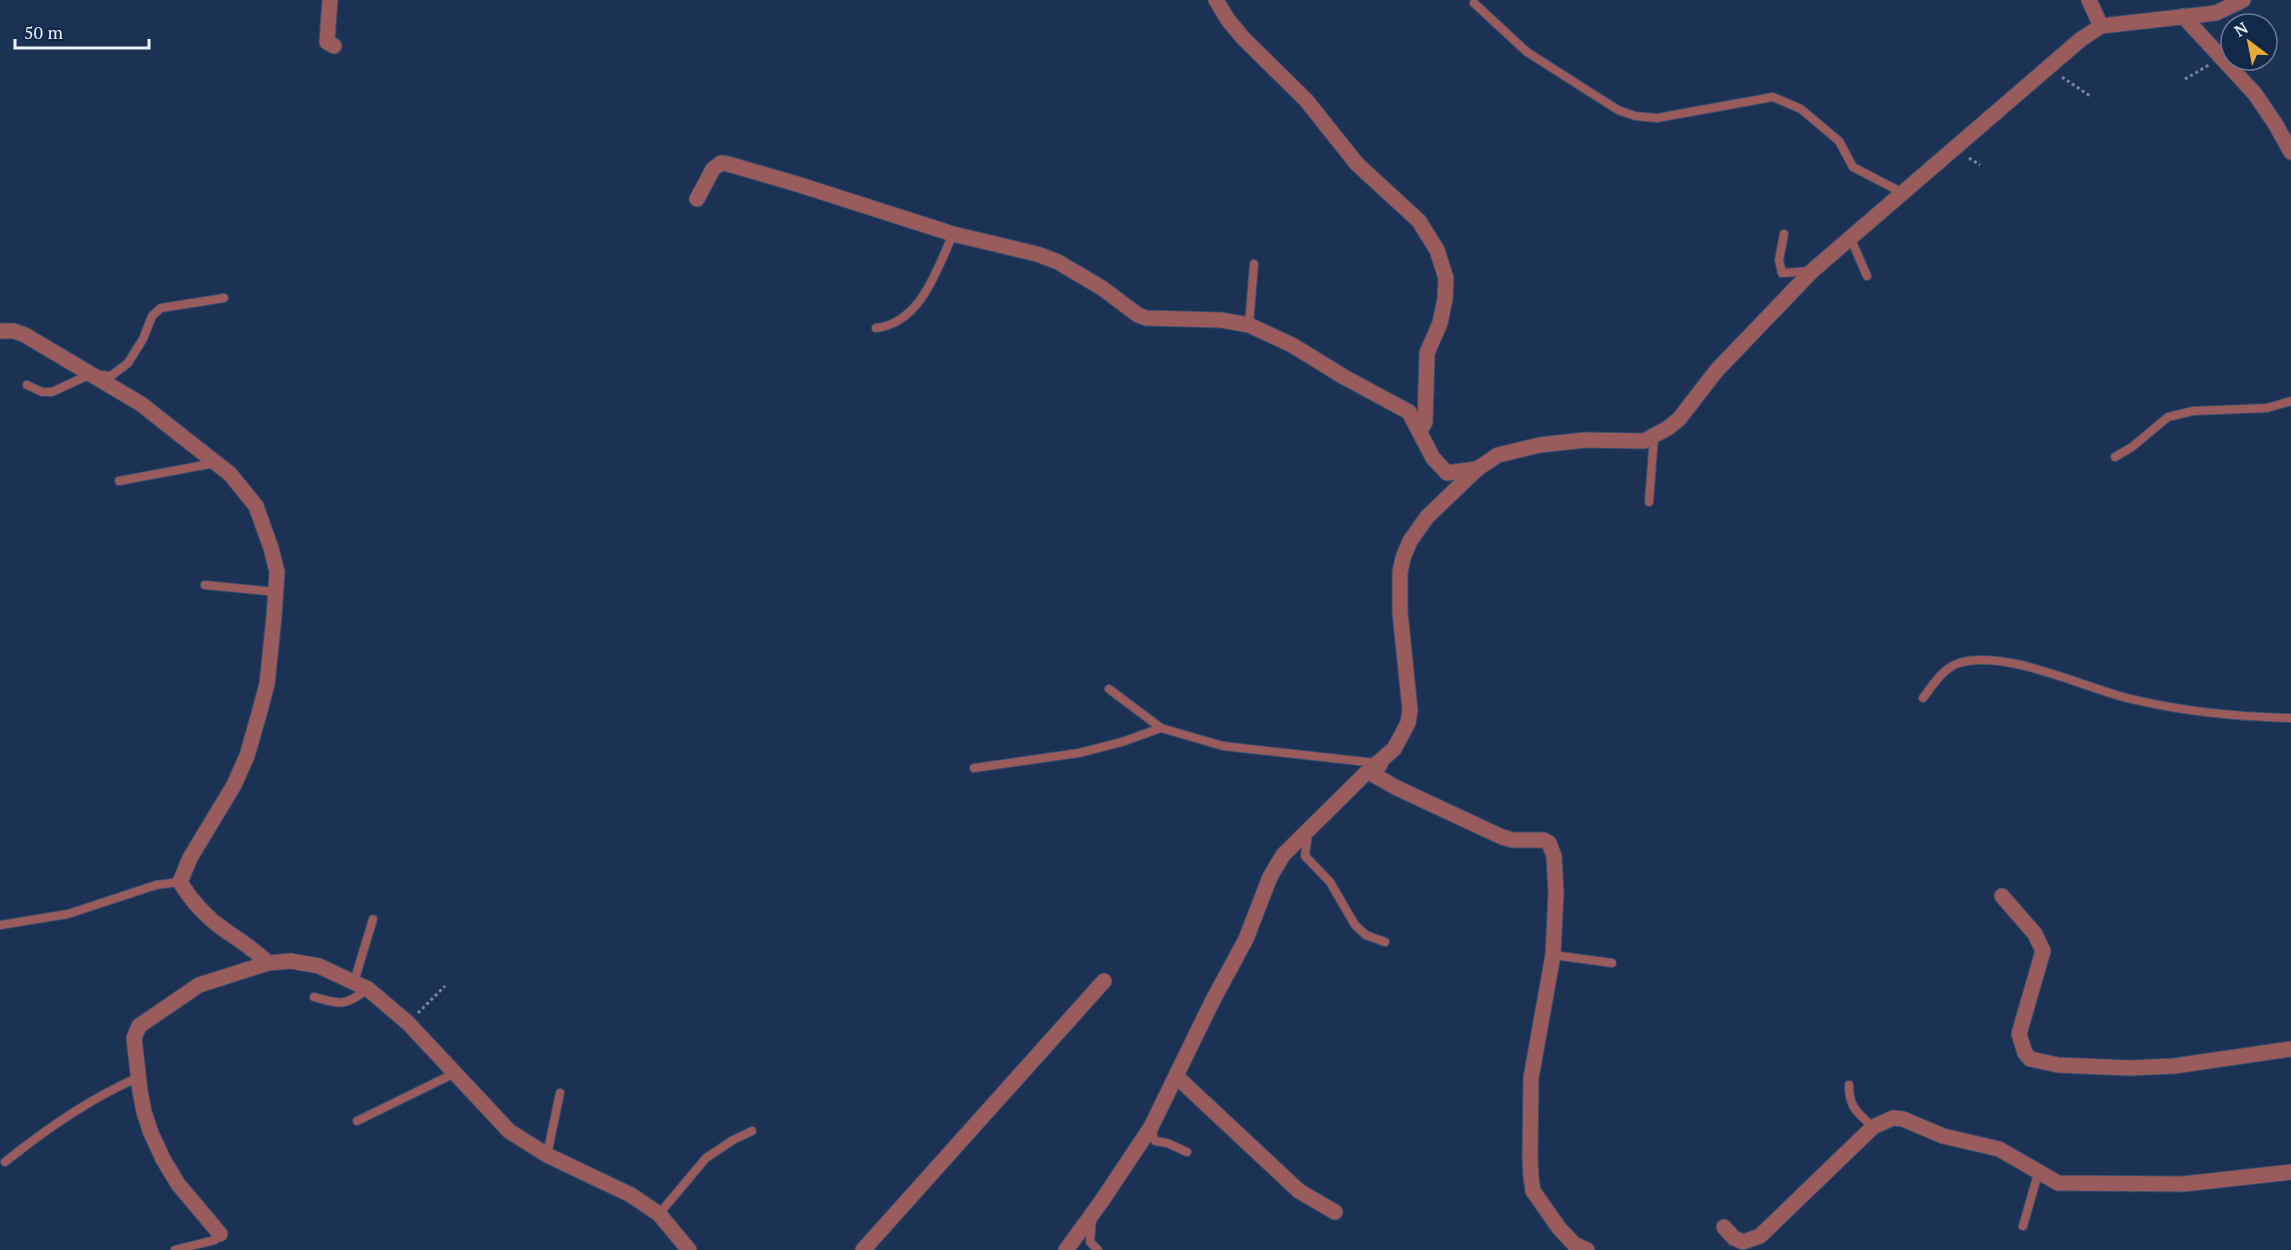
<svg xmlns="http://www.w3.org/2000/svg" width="2291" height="1250" font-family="'PT Serif',serif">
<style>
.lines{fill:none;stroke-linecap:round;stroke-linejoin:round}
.lane-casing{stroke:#394d6c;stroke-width:10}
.street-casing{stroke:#394d6c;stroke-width:17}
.path{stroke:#76859d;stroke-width:3;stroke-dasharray:3 3;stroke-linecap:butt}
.lane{stroke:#9a5b5c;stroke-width:8}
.street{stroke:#9a5b5c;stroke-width:15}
</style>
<rect width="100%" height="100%" fill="#1c3255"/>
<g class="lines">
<g class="lane-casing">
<g id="lane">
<polyline points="1474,3 1527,52 1618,110 1635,116 1657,118 1773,97 1801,109 1839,141 1853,167 1901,192"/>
<polyline points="1784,234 1779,260 1782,273 1811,271"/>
<polyline points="1850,237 1867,276"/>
<polyline points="1249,325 1254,264"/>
<path d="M876 328C921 323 937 269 953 234"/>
<polyline points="27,385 42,392 52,392 91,374 111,376 128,363 143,339 152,316 161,308 224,298"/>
<polyline points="2115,457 2132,447 2168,417 2193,411 2267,408 2291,401"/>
<polyline points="119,481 215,463"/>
<polyline points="1649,502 1654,437"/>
<polyline points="205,585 276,592"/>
<polyline points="1109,689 1161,728 1223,746 1376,763"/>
<path d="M1923 698C1933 685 1943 668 1959 663 2004 649 2081 686 2127 698 2180 711 2237 717 2291 718"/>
<polyline points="974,768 1079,753 1122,742 1161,728"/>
<polyline points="1308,833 1305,856 1330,882 1355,925 1366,935 1385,942"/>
<polyline points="0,925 68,914 156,885 180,882"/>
<polyline points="1553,955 1612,963"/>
<polyline points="354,982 373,919"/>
<path d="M314 997C342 1005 344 1006 368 989"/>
<path d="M1849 1085C1849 1108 1857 1112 1873 1127"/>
<polyline points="357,1121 455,1073"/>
<polyline points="1151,1129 1155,1141 1167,1143 1187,1152"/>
<polyline points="547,1155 560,1093"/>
<path d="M5 1162C46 1129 89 1099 137 1078"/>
<polyline points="659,1214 706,1158 733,1140 752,1131"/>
<polyline points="1092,1218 1090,1242 1098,1250"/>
<polyline points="2023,1226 2038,1174"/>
<polyline points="175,1250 215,1240 220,1234"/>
</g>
</g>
<g class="street-casing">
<g id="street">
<polyline points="330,0 327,42 334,46"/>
<polyline points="1216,0 1228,20 1244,39 1306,100 1357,164 1419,221 1437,250 1446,278 1445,299 1440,323 1427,353 1425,422 1420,431"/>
<polyline points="2089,0 2101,26"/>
<polyline points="2183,16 2255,94 2276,125 2291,152"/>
<polyline points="697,199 713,169 721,163 728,164 797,184 953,234 1037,254 1058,262 1102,288 1138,315 1146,318 1221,320 1249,325 1292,345 1344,377 1409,412 1433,458 1447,473 1477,469"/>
<path d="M0 331H14L25 335 141 404 230 474 256 506 271 548 277 572 274 617 267 684 259 714 247 756 234 785 190 858 180 882C192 902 207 918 226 931 241 941 255 950 268 963L291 961 319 966 368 989 408 1023 509 1131 547 1155 631 1195 659 1214 689 1250"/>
<polyline points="1381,762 1374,775 1397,788 1502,837 1512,840 1544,840 1549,843 1554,856 1556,893 1553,955 1531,1078 1530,1158 1531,1177 1533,1191 1559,1228 1574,1244 1587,1250"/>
<polyline points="2002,896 2035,934 2043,951 2019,1034 2025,1053 2030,1059 2058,1065 2130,1068 2174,1066 2291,1049"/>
<polyline points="1177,1077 1299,1191 1335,1212"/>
<polyline points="1724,1227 1734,1238 1743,1242 1760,1236 1873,1127 1893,1118 1903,1119 1943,1136 1999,1149 2058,1183 2183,1184 2291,1172"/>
<polyline points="220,1234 178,1184 163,1159 151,1133 144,1112 140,1091 134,1038 139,1026 199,985 268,963"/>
<polyline points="863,1250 1104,981"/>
<polyline points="1066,1250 1101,1202 1151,1127 1213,1000 1246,939 1270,877 1283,855 1366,773 1394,749 1408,723 1410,710 1400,612 1400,572 1403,558 1410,541 1427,517 1477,469 1498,455 1540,445 1585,440 1644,441 1668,428 1679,419 1717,370 1812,271 2080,40 2101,26 2216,13 2243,0"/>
</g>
</g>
<g class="path">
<polyline points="2062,77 2090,96"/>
<polyline points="2185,79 2209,65"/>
<polyline points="1969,158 1980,165"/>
<polyline points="418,1013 445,986"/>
</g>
<use href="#lane" class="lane"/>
<use href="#street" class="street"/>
</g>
<g transform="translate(2249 42) rotate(328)"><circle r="28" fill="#122849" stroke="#6a7991" stroke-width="1.5"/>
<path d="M0-4.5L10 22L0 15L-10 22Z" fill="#e8ab37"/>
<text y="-9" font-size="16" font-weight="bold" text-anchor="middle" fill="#edf3fc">N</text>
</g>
<path d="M15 39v9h134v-9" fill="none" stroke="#edf3fc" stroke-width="3"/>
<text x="24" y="39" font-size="18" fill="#edf3fc" stroke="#122849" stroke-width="4.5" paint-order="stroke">50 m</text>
</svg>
